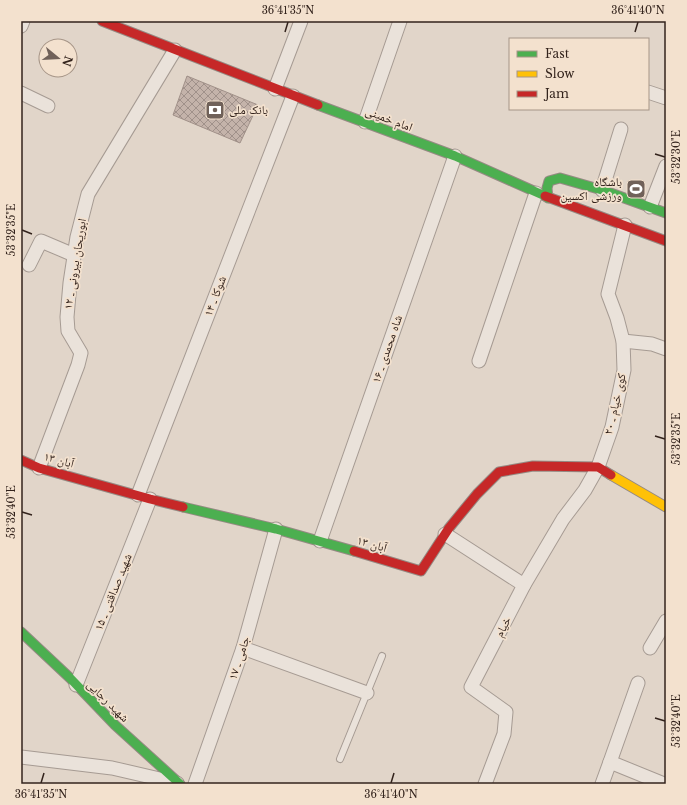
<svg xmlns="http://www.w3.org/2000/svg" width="687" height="805" font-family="'Libre Baskerville','Noto Naskh Arabic',serif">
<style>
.building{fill:url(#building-cross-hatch);stroke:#a19189}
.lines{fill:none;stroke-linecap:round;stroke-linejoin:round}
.lane-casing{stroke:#a69b93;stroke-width:8}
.street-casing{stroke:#a69b93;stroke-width:15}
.fast-casing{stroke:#958a83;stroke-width:11}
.slow-casing{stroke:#958a83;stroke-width:11}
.jam-casing{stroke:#958a83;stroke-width:11}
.lane{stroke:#eae2da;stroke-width:6}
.street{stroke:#eae2da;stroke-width:13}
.fast{stroke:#4caf50;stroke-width:9}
.slow{stroke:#ffc107;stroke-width:9}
.jam{stroke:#c62828;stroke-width:9}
.ticks{fill:none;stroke:#33231c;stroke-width:1.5}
.labels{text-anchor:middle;stroke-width:3.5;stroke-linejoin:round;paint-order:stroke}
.poi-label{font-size:12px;fill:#33231c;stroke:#f3e1ce;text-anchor:start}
.street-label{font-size:12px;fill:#33231c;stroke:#f3e1ce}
.neatline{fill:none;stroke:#33231c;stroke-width:1.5}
.ticks-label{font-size:10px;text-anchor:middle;fill:#33231c}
</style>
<defs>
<pattern id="building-cross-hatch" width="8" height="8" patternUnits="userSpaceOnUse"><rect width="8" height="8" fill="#c4b3aa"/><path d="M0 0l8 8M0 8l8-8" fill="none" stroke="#a0918a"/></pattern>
</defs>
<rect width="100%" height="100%" fill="#e1d5c9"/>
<polygon class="building" points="187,76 258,105 240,143 173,115"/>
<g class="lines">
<g class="lane-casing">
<polyline id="lane" points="340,759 382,656"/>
</g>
<g class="street-casing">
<g id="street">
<polyline points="21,26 23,21"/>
<polyline points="275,89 301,21"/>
<polyline points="648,92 666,98"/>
<polyline points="21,93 48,106"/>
<polyline points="365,122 400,21"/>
<polyline points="602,190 621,129"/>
<polyline points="650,207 666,166"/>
<polyline points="29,265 41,241 74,255"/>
<polyline points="623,341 652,344 666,349"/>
<polyline points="479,361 536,193"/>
<polyline points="39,468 78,365 81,353 68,331 67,317 70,283 77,237 88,194 175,50"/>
<polyline points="138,495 293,96"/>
<polyline points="445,534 524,585"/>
<polyline points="320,541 455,156"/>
<polyline points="243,648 367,693"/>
<polyline points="650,648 666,621"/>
<polyline points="638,683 610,762 664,784"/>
<polyline points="76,685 150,499"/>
<polyline points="21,757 112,768 177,783"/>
<polyline points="195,784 243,648 276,529"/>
<polyline points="485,784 504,734 506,712 471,687 524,585 563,519 585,490 598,467 612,427 624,370 623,341 617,318 608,294 625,225"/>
<polyline points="602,784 610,762"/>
</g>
</g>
<g class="fast-casing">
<g id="fast">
<polyline points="318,105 455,156 545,196"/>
<polyline points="548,198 547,188 549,181 560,178 602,190 666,213"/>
<polyline points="183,507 276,529 354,551"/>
<polyline points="21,632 70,678 115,725 180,784"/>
</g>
</g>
<g class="slow-casing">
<polyline id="slow" points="611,475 666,507"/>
</g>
<g class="jam-casing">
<g id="jam">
<polyline points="102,21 318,105"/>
<polyline points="545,196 666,241"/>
<polyline points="21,460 39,468 150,499 183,507"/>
<polyline points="354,551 421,571 449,528 477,494 499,472 533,466 598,467 611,475"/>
</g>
</g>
<use href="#lane" class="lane"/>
<use href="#street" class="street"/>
<use href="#fast" class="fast"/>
<use href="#slow" class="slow"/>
<use href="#jam" class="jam"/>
</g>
<path class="ticks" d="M285 32 288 22M635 32 638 22M655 154 665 157M22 230 32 234M655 436 665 439M22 512 32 515M655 718 665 721M41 783 44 773M391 783 394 773"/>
<defs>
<g id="bank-square" transform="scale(1)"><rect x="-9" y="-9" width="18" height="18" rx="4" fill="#706159" stroke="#f3e1ce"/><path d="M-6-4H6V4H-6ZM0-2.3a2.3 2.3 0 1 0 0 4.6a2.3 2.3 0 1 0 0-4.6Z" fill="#fff"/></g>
<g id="stadium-square" transform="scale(1)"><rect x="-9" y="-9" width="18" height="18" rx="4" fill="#706159" stroke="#f3e1ce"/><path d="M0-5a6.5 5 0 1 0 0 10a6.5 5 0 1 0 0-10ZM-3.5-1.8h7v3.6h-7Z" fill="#fff"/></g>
</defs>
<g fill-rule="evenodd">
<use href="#bank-square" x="215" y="110"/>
<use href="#stadium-square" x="636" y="189"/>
</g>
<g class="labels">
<g class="poi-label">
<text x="229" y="114">بانک ملی</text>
<text x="622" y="186" text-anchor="end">باشگاه<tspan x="622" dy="14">ورزشی اکسین</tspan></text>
</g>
<g class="street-label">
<text transform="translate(389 119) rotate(21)" y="4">امام خمینی</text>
<text transform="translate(75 264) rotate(-81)" y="4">ابوریحان بیرونی ـ ۱۲</text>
<text transform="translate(215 296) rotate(-69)" y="4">شوکا ـ ۱۴</text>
<text transform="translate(387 349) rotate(-71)" y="4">شاه محمدی ـ ۱۶</text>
<text transform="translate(615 404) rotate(-77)" y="4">کوی خیام ـ ۲۰</text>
<text transform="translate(59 460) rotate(15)" y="4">۱۳ آبان</text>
<text transform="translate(372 544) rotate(16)" y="4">۱۳ آبان</text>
<text transform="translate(113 592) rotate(-68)" y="4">شهید صداقتی ـ ۱۵</text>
<text transform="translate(503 627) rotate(-63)" y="4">خیام</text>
<text transform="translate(239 658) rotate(-72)" y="4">جامی ـ ۱۷</text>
<text transform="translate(108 701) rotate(45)" y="4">شهید رجایی</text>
</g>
</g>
<rect width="687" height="805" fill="none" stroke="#f3e1ce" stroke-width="44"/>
<rect x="509" y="38" width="140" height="72" fill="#f3e1ce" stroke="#a69587"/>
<rect x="517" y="51" width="20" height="6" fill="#4caf50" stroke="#a69587"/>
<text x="545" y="58" font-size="12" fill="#33231c">Fast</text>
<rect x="517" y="71" width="20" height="6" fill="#ffc107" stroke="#a69587"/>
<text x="545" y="78" font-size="12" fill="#33231c">Slow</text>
<rect x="517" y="91" width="20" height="6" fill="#c62828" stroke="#a69587"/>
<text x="545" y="98" font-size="12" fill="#33231c">Jam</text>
<g transform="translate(58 58) rotate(108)"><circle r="19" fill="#f3e1ce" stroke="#a69587"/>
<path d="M0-3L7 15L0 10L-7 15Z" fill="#706159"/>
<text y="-6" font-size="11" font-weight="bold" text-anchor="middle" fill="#33231c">N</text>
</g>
<rect x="22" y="22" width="643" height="761" class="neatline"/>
<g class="ticks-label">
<text x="288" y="14">36°41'35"N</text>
<text x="638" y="14">36°41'40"N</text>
<text transform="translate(676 157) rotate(-90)" y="4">53°32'30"E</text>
<text transform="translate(11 230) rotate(-90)" y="4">53°32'35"E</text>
<text transform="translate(676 439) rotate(-90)" y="4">53°32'35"E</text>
<text transform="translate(11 512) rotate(-90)" y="4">53°32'40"E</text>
<text transform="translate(676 721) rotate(-90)" y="4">53°32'40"E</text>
<text x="41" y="798">36°41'35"N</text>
<text x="391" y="798">36°41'40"N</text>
</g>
</svg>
